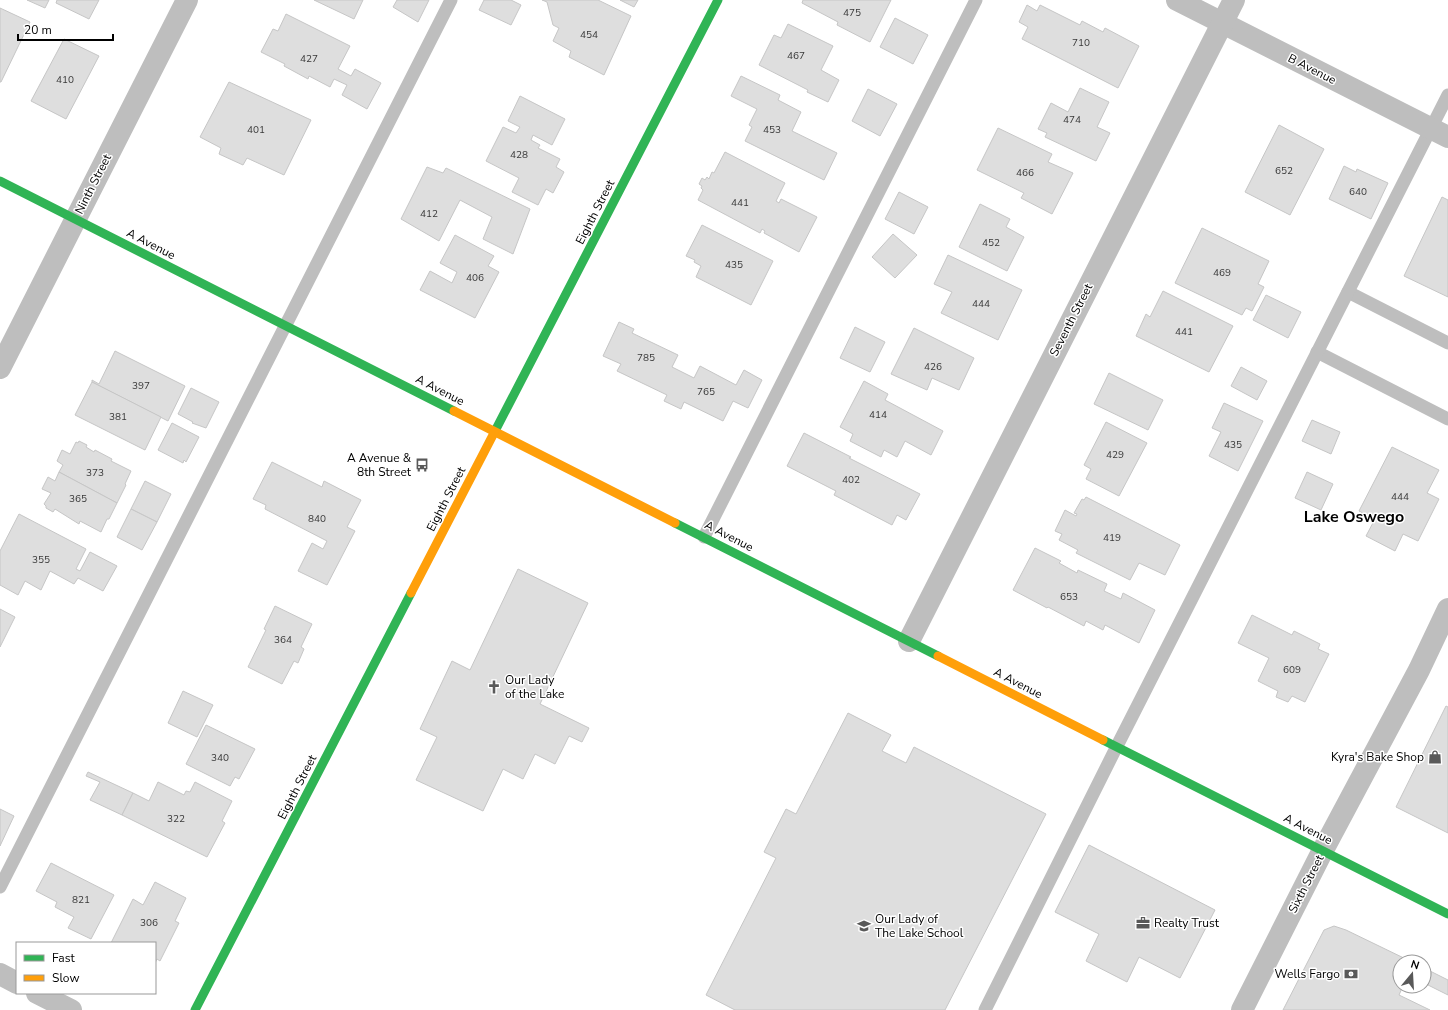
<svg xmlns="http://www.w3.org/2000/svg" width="1448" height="1010" font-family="'Nunito Sans',sans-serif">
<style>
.building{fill:#dedede;stroke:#c6c6c6}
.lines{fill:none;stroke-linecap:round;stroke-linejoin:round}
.lane{stroke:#bebebe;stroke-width:13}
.street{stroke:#bebebe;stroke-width:22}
.fast{stroke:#30b455;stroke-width:9}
.slow{stroke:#ff9f0a;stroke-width:9}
.labels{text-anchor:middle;stroke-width:3;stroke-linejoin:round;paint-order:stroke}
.number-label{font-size:10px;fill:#383838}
.street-label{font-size:12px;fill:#000;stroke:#fff}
.poi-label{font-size:12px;fill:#000;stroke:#fff;text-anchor:end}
.district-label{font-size:16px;font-weight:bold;fill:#000;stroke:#fff}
</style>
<rect width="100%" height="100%" fill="#fff"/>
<g class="building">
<polygon points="27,0 49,0 45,8"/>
<polygon points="57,0 99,0 89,19 56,3"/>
<polygon points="314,0 363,0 354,19"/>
<polygon points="397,0 429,0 418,22 393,7"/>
<polygon points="484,0 511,0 521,5 511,25 479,10"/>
<polygon points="542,0 598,0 631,16 604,75 569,57 571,51 553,41 559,28 553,25 547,2"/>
<polygon points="620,0 638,0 634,7"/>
<polygon points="803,0 891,0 870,42 837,25 838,22 802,3"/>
<polygon points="1027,5 1037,11 1040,5 1080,25 1082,21 1103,32 1105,28 1139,46 1118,88 1022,39 1028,27 1019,22"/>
<polygon points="0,8 30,22 1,82 0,82"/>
<polygon points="286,14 350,46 338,69 351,76 355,69 381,83 367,109 342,95 347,85 334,79 330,87 309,76 308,79 284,66 285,64 261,52 273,29 278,31"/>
<polygon points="895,18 928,35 913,64 880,47"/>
<polygon points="788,24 833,46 821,70 839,80 828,102 807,92 808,90 759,65 774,35 781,38"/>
<polygon points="64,39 99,56 66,119 31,101"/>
<polygon points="741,76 780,95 778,100 801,112 792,131 837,153 824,180 745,141 752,127 749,125 757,109 731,96"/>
<polygon points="229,82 311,120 284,175 247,158 243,165 219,154 221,148 200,137"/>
<polygon points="1080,88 1109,102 1097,127 1110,133 1096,161 1045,137 1047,133 1038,129 1051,103 1068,112"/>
<polygon points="868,89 897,104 880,136 852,121"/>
<polygon points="520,96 565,119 552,145 533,135 531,140 540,145 538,148 560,159 556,167 564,172 553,193 546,189 538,205 512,192 519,178 486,161 503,127 516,133 520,127 508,121"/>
<polygon points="1279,125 1324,149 1290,215 1245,192"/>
<polygon points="998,128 1052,154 1048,162 1073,173 1052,214 1021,198 1024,193 977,170"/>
<polygon points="725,152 785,183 776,201 779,203 781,199 817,217 799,252 764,233 765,231 762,229 760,233 698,200 703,190 701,188 702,186 699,184 702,178 705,180 707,177 709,179 712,172 714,173"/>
<polygon points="1344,166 1356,172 1357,169 1388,183 1371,219 1329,199"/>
<polygon points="427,167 443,173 446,168 530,209 513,254 483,239 492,217 460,200 439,241 401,219"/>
<polygon points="899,192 928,207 914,234 885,219"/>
<polygon points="1442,197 1448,200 1448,297 1404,276"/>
<polygon points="980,204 1010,219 1006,227 1024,237 1007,271 959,247"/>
<polygon points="702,225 773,261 751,305 696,277 701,266 694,262 695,260 686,256"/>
<polygon points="1202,228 1269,261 1258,284 1264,287 1252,311 1246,308 1242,315 1175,283"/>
<polygon points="893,234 917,255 895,278 872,257"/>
<polygon points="455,235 494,256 488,266 499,272 475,318 420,290 430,271 452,283 457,272 440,263"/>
<polygon points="948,255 1022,290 998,340 941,313 952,292 934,284"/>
<polygon points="1163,291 1233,326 1209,372 1136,336 1146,314 1150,317"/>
<polygon points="1266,295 1301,312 1288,338 1253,320"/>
<polygon points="619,322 634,329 632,333 678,355 672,367 694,378 700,366 736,385 744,370 762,380 748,408 733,401 723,421 684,402 681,409 664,401 667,395 617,371 621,364 603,356"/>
<polygon points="855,327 885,342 870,372 840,358"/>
<polygon points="914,328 974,358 959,390 932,378 927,390 891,374"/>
<polygon points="115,351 185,386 168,421 92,382 92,380 99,384"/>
<polygon points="1241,367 1267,381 1257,400 1231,386"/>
<polygon points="1109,373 1163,400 1148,430 1094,404"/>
<polygon points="864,381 888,394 885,400 943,431 931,455 905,441 897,457 884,450 881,457 850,441 853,434 840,427"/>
<polygon points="92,382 161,417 145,450 75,415"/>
<polygon points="191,388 219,402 206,428 192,423 193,422 178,414"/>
<polygon points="1224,403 1263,421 1238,471 1209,456 1221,432 1212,428"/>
<polygon points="1312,420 1340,432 1331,454 1302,441"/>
<polygon points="1106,422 1147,443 1119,496 1086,479 1091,469 1084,465"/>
<polygon points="172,423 199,437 186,462 184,460 183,463 158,450"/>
<polygon points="804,433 851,457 849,458 920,494 906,520 897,515 892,525 834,495 836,491 787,466"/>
<polygon points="79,441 87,445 86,447 94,452 95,450 112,459 111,461 131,471 125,484 126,485 117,503 59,472 63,465 57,461 62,450 70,454 76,442 78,443"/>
<polygon points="1392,447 1439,470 1427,493 1439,499 1418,541 1403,534 1395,551 1366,536 1375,519 1359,511"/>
<polygon points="272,462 322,487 324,481 361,500 347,527 355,531 327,585 298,571 312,543 323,549 327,541 265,509 266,505 253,499"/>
<polygon points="59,472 117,503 109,519 107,519 101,532 80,521 79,524 55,509 53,512 46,508 46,506 44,504 51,493 42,489 48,477 55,481"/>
<polygon points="1307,472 1333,484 1321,510 1295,498"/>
<polygon points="145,481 171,494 157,522 131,509"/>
<polygon points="1086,497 1180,545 1165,575 1139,563 1130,580 1076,553 1078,550 1059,540 1062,534 1055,531 1065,510 1076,516 1077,514 1074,513 1082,499 1084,500"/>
<polygon points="131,509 157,522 142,550 117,537"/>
<polygon points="19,514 86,549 76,569 80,571 90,552 117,566 103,591 78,578 74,584 50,571 41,590 25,581 18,595 0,585 0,551"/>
<polygon points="1035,548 1061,561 1059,563 1077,573 1078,570 1107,584 1104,591 1121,599 1123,593 1155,610 1139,643 1105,625 1103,630 1086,621 1084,626 1048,607 1047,608 1013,590"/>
<polygon points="518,569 588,603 540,704 589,728 582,742 569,736 555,764 535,754 523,779 503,769 483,811 416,780 437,737 420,729 452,661 470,670"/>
<polygon points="275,606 312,624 301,647 304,649 298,663 294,661 282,684 248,667 266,630 264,629"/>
<polygon points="0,609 15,617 0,647"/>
<polygon points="1252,615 1292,635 1294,631 1320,644 1318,649 1329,654 1305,702 1292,696 1288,702 1276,697 1278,691 1258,681 1269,658 1238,643"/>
<polygon points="183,691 213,705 197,737 168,723"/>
<polygon points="1446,706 1448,707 1448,833 1396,807"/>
<polygon points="848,713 891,735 882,751 906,763 914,747 1046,814 945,1010 735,1010 706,995 776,858 764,852 786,809 796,814"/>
<polygon points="206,725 255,749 239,779 235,777 230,786 186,764"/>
<polygon points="88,772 133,793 122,815 90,800 100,782 86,776"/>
<polygon points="158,782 184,795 186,791 190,792 195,782 232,801 222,821 225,823 207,857 122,815 133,793 149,801"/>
<polygon points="0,809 14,816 0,846"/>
<polygon points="1089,845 1215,910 1180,978 1139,957 1127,982 1086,961 1099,934 1055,912"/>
<polygon points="51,863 114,895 91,939 68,928 74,917 55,907 57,902 36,891"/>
<polygon points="155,882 186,898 175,921 179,923 160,961 157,959 155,963 155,943 111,943 133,899 143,905"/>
<polygon points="1334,926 1346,930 1412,962 1400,962 1400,986 1403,986 1399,995 1430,1010 1283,1010 1324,930"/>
<polygon points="1424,968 1448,980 1448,995 1424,983"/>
</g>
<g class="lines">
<g class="lane">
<polyline points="1348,292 1448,343"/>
<polyline points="1317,352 1448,419"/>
<polyline points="704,537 976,0"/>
<polyline points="0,887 451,0"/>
<polyline points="985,1010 1117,746 1448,95"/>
</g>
<g class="street">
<polyline points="1177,0 1448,137"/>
<polyline points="0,368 187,0"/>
<polyline points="909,641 1234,0"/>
<polyline points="0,974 17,983"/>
<polyline points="37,993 71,1010"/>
<polyline points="1242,1010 1323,850 1419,670 1448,609"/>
</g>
<g class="fast">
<polyline points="0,181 454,411"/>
<polyline points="494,433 718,0"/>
<polyline points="675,523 938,656"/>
<polyline points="1103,740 1448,914"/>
<polyline points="195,1010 411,593"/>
</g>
<g class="slow">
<polyline points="454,411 675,523"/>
<polyline points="411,593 494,433"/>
<polyline points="938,656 1103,740"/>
</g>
</g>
<defs>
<g id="bus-bare" transform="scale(1.08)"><path d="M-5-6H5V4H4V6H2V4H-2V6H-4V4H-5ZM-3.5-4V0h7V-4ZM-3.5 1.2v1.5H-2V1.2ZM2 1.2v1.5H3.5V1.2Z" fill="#595959" stroke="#fff" stroke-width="2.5" paint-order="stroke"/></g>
<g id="church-bare" transform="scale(1.08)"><path d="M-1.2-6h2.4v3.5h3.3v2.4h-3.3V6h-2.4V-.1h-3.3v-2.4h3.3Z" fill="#595959" stroke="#fff" stroke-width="2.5" paint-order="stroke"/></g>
<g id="shop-bare" transform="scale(1.08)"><path d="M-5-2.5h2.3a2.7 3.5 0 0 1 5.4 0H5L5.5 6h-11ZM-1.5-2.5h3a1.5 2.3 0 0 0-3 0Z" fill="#595959" stroke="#fff" stroke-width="2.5" paint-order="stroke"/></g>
<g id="office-bare" transform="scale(1.08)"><path d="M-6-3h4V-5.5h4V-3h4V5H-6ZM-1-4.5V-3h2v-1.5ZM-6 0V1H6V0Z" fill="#595959" stroke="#fff" stroke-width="2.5" paint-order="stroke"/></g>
<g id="school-bare" transform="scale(1.08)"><path d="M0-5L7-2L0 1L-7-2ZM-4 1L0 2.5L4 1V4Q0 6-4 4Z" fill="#595959" stroke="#fff" stroke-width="2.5" paint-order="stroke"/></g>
<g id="bank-bare" transform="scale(1.08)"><path d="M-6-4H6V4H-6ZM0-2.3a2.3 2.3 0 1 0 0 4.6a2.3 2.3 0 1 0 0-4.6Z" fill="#595959" stroke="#fff" stroke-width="2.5" paint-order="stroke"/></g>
</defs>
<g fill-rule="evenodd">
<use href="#bus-bare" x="422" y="465"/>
<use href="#church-bare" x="494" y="687"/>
<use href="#shop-bare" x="1435" y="757"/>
<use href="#office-bare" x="1143" y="923"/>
<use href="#school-bare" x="864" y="926"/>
<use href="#bank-bare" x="1351" y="974"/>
</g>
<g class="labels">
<g class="number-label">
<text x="852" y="16">475</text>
<text x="589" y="38">454</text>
<text x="1081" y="46">710</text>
<text x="796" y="59">467</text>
<text x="309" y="62">427</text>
<text x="65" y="83">410</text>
<text x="1072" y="123">474</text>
<text x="256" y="133">401</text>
<text x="772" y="133">453</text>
<text x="519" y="158">428</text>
<text x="1284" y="174">652</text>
<text x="1025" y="176">466</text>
<text x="1358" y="195">640</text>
<text x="740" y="206">441</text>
<text x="429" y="217">412</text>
<text x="991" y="246">452</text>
<text x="734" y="268">435</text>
<text x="1222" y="276">469</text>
<text x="475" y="281">406</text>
<text x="981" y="307">444</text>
<text x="1184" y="335">441</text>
<text x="646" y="361">785</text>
<text x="933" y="370">426</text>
<text x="141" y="389">397</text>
<text x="706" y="395">765</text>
<text x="878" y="418">414</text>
<text x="118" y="420">381</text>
<text x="1233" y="448">435</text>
<text x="1115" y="458">429</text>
<text x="95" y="476">373</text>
<text x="851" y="483">402</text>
<text x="1400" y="500">444</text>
<text x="78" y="502">365</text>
<text x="317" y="522">840</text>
<text x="1112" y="541">419</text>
<text x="41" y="563">355</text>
<text x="1069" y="600">653</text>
<text x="283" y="643">364</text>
<text x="1292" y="673">609</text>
<text x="220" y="761">340</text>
<text x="176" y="822">322</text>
<text x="81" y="903">821</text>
<text x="149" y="926">306</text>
</g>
<g class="street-label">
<text transform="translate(1312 69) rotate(27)" y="4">B Avenue</text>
<text transform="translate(93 184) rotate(-63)" y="4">Ninth Street</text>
<text transform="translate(595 212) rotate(-63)" y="4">Eighth Street</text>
<text transform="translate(151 244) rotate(27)" y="4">A Avenue</text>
<text transform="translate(1071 320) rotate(-63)" y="4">Seventh Street</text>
<text transform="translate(440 390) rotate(27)" y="4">A Avenue</text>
<text transform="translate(446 499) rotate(-63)" y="4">Eighth Street</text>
<text transform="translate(729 536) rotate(27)" y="4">A Avenue</text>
<text transform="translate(1018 683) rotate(27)" y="4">A Avenue</text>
<text transform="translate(297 787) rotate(-63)" y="4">Eighth Street</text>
<text transform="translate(1308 829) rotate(27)" y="4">A Avenue</text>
<text transform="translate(1306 884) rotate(-63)" y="4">Sixth Street</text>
</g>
<g class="poi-label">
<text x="411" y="462">A Avenue &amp;<tspan x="411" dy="14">8th Street</tspan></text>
<text x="505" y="684" text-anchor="start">Our Lady<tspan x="505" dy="14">of the Lake</tspan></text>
<text x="1424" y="761">Kyra's Bake Shop</text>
<text x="875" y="923" text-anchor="start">Our Lady of<tspan x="875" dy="14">The Lake School</tspan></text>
<text x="1154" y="927" text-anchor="start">Realty Trust</text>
<text x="1340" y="978">Wells Fargo</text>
</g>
<g class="district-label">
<text x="1354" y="522">Lake Oswego</text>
</g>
</g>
<rect x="16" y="942" width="140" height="52" fill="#ffffff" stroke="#999999"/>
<rect x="24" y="955" width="20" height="6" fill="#30b455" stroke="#999999"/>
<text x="52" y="962" font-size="12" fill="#000000">Fast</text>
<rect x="24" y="975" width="20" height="6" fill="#ff9f0a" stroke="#999999"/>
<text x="52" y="982" font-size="12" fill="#000000">Slow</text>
<g transform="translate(1412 974) rotate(18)"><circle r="19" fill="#ffffff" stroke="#999999"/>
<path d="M0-3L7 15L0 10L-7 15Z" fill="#595959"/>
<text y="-6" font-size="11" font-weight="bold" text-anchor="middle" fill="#000000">N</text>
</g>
<path d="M18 34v6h95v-6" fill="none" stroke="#000000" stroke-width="2"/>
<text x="24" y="34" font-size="12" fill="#000000" stroke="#ffffff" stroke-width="3" paint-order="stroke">20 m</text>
</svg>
